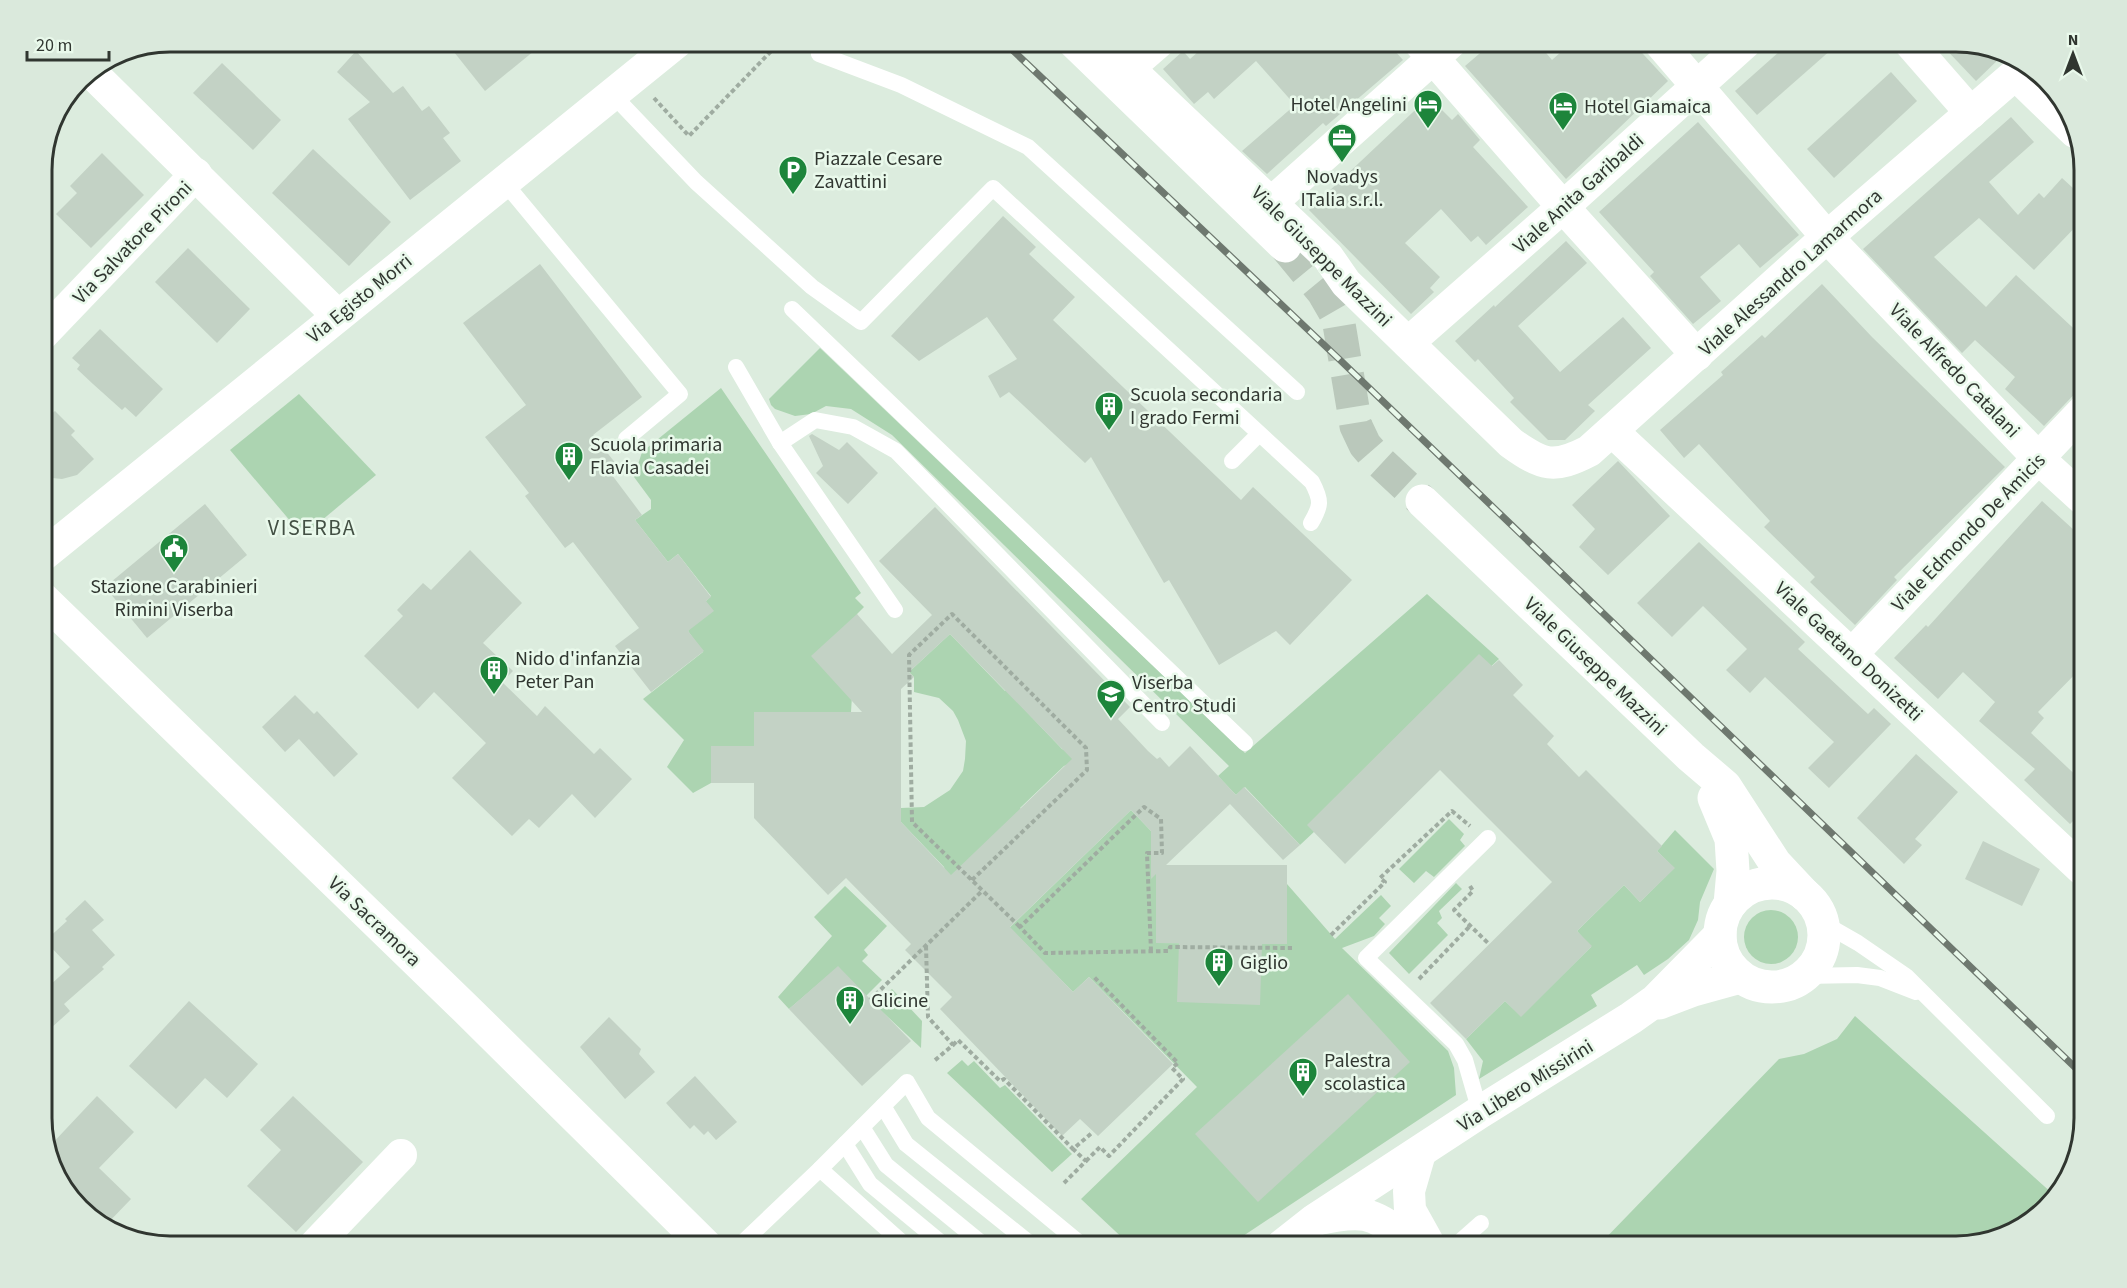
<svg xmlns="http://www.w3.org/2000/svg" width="2127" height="1288" font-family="'Source Sans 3',sans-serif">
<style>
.green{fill:#acd4b1}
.building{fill:#c3d2c5;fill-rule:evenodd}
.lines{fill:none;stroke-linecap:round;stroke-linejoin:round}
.secondary-tunnel{stroke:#bac8bb;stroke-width:33;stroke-dasharray:33 16;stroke-linecap:butt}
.path{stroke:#9faca1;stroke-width:4;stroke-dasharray:4.5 3;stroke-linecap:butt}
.lane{stroke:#fff;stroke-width:16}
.street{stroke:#fff;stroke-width:32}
.secondary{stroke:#fff;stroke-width:33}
.rail-casing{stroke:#6e786f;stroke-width:7}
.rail{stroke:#e9f9eb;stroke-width:4.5;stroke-dasharray:14;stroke-linecap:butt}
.labels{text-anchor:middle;stroke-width:5;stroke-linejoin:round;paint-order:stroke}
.poi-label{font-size:20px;fill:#303630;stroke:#e9f9eb;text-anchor:start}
.street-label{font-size:20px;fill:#303630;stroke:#e9f9eb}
.quarter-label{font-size:22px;letter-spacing:1.5px;fill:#435044;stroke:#e9f9eb}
.rim{fill:none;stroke:#303630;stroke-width:3}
</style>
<rect width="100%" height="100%" fill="#dcecde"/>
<g class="green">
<polygon points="820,348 1245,753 1427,594 1499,659 1300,845 1245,787 1236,795 1218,776 1229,766 892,435 851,409 826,406 811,414 795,416 775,409 771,405 769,399"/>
<polygon points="721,388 861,593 855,598 864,607 857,614 851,712 754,712 754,746 711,747 711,783 693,793 667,767 684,740 643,699 703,652 688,631 706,601 711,596 678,554 668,562 635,520 651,509 651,500 634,477 642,452"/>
<polygon points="299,394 376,475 303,536 230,450"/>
<polygon points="950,634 1005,691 1012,685 1022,707 1062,749 1083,758 1064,766 1020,808 1026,814 950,887 944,867 900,821 901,808 924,807 950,790 963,771 965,759 966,741 958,720 953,711 939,698 914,692 914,677 909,672"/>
<polygon points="1131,810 1151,831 1156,866 1156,943 1287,944 1287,884 1335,939 1381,895 1391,906 1379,918 1385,924 1374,936 1342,948 1448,1051 1454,1068 1456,1095 1228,1246 1131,1246 1081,1199 1197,1087 1089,977 1073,992 1016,934 1002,935"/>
<polygon points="1449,819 1464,834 1460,840 1465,846 1434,877 1426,871 1414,883 1399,869"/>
<polygon points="1675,830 1714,869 1700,902 1698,920 1689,940 1668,959 1644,975 1637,965 1591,995 1597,1006 1479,1079 1483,1061 1466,1039 1505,1001 1521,1016 1591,947 1577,931 1624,885 1640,902 1674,868 1657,851"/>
<polygon points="1456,883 1462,889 1439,911 1442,918 1437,923 1448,935 1409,974 1389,953"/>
<polygon points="845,886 887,926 864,950 868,955 862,961 882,980 866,996 838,967 789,1009 778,997 832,936 814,917"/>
<circle cx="1771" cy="937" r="27"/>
<polygon points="892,989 922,1021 921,1048 875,1005"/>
<polygon points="1855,1016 2054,1195 2020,1229 1957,1246 1598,1246 1779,1059 1804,1054 1837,1039"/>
<polygon points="962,1060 968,1066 974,1061 1000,1088 1005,1085 1072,1154 1052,1172 947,1073"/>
</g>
<g class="building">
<polygon points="466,42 545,42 485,91 454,52"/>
<polygon points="1209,42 1387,42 1403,60 1326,126 1323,123 1267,174 1242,151 1295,105 1256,61 1214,99 1208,92 1194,104 1163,69 1183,51 1190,59"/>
<polygon points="1493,42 1537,42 1552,60 1572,42 1632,42 1668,81 1566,179 1465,66"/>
<polygon points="1790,42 1840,42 1757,115 1735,91"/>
<polygon points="1939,42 1956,42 2003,55 1976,81"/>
<polygon points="356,51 393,93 403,86 422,111 429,106 450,133 443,138 461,161 410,200 348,119 370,102 337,72"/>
<polygon points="222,63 281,120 253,150 193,93"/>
<polygon points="1891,72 1917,101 1834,178 1807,149"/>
<polygon points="1429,97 1452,120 1458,114 1480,140 1473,147 1528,207 1486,245 1478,236 1471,242 1441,209 1405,243 1440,277 1430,288 1434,292 1411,314 1309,210"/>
<polygon points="2011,117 2034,142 1989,182 2018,215 2039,193 2044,198 2062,178 2085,199 2085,217 2034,270 1979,218 1934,257 1986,307 2016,275 2085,339 2085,383 2044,426 2005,389 2015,377 1975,340 1962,353 1863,249"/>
<polygon points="1698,122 1799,235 1760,268 1739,244 1700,277 1721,301 1693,324 1650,276 1654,272 1599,212"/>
<polygon points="313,149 391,222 349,266 272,193"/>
<polygon points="102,153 144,195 91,248 56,214 77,193 70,186"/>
<polygon points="1003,216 1036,247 1029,254 1075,297 1053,320 1241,500 1253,487 1352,580 1290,645 1276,631 1219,665 1169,580 1164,583 1091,457 1085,463 1009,392 1000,398 988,376 1017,359 987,317 919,361 891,336"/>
<polygon points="1566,241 1587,263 1518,326 1560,372 1623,317 1651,348 1588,405 1595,411 1565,440 1548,440 1510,402 1514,398 1478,359 1475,362 1455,341 1494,305 1495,307"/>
<polygon points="188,248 250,309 217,343 155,282"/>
<polygon points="540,264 642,397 593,435 617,465 609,471 642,515 635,520 668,562 678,554 711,597 706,601 714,611 688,631 704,651 651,692 615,646 639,628 573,542 565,548 525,496 529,493 485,437 526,405 463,323"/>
<polygon points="1822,284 1872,337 2005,467 1894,577 1897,580 1855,625 1810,582 1815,577 1764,527 1770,521 1699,444 1684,458 1660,430 1723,375 1721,372 1762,335 1765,338"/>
<polygon points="100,329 163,389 136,417 125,407 122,410 93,384 77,369 80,365 72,358"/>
<polygon points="55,411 75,431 71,435 94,459 77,475 62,479 42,477 42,422"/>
<polygon points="812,434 839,450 847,442 878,473 848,504 816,473 823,466 809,436"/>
<polygon points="1618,461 1670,516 1608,575 1579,547 1595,529 1572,505"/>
<polygon points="2042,501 2085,540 2085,664 2038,712 2044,718 2031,733 2085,784 2085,809 2070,824 2024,780 2035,769 1979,721 1995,702 1963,672 1938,699 1894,658 1926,625 1928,627"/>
<polygon points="205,504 247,555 147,638 105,587"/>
<path d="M935 507 1130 707 1118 719 1148 751 1157 759 1160 757 1169 767 1190 746 1236 795 1244 787 1300 845 1283 860 1230 804 1166 865H1287V944H1262L1260 1005 1177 1002 1179 943H1156V874L1151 879V831L1131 810 1010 927 1073 992 1089 977 1173 1064 1098 1136 1080 1119 1062 1136 940 1009 952 997 905 950 911 944 846 878 828 895 754 818V783H711V746H754V712H862L811 656 857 614 892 654 932 615 879 561ZM950 634 1072 759 951 875 901 822V689L914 677 909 672Z"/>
<polygon points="1699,542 1805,642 1798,649 1868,714 1874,708 1891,724 1829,788 1808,768 1834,742 1765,677 1750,693 1726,670 1747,649 1703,606 1672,637 1637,603"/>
<polygon points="470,550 522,603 483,643 513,671 502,682 537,716 545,706 594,754 600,748 632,779 595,818 572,794 539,828 529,819 512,836 452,778 486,743 434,692 418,709 364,656 403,616 397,610 423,583 431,590"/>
<polygon points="1479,654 1492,666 1499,660 1523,685 1513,695 1554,736 1547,744 1579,777 1586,770 1662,846 1657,851 1675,868 1640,902 1624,885 1577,931 1592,946 1521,1017 1505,1001 1466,1039 1430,1003 1552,882 1440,770 1345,864 1307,825"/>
<polygon points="295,695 314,714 317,711 358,754 334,777 299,739 285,752 262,727"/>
<polygon points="1916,754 1958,792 1915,839 1922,845 1904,864 1857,818"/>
<polygon points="1983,841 2040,869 2022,906 1965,879"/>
<polygon points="85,900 104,920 92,930 115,955 102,967 104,969 64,1004 70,1011 42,1036 42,980 48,987 70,967 45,941 67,921 65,919"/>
<polygon points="838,966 911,1041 862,1086 789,1009"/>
<polygon points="1348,994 1410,1062 1258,1202 1195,1134"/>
<polygon points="189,1001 258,1064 227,1098 205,1078 176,1109 129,1066"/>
<polygon points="609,1017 641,1049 639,1054 655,1072 625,1099 580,1047"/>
<polygon points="695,1076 737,1122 716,1140 708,1131 704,1135 694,1125 690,1129 666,1103"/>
<polygon points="97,1096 134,1132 99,1168 131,1199 104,1227 59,1182 49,1147"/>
<polygon points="293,1096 363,1162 296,1232 247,1186 281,1150 260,1130"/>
</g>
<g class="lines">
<polyline class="secondary-tunnel" points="1285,246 1323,292 1338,318 1356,426 1365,445 1378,460 1422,501"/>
<g class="path">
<polyline points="654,98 689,136 780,42"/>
<polyline points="972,880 1087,770 1086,748 952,614 909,655 912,822 1020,927"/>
<polyline points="1470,886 1473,891 1454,910 1489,944"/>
<polyline points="1331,935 1385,882 1380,878 1452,811 1470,826"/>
<polyline points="926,946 928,1017 953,1045 934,1061"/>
<polyline points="1151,951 1147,853 1162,853 1161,819 1144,807 1020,927 1045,953 1169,951 1170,947 1292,948"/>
<polyline points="1419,979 1471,925"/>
<polyline points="870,1000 982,891"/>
<polyline points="953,1045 958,1040 1000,1081 1004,1079 1073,1149 1093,1132"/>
<polyline points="1086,1161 1100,1147 1109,1156 1183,1079 1172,1068 1178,1063 1094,977"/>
<polyline points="1064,1183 1086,1161 1073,1149"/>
</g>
<g class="lane">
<polyline points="819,54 901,85 1028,147 1297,392"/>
<path d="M612 94 696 182 812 287 861 322 993 188 1312 482C1322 501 1321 506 1311 523"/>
<polyline points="504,182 680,394 626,439"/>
<polyline points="792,309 1245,743"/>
<polyline points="736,367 780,443 895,610"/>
<polyline points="780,443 815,420 853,427 896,451 1162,723"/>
<polyline points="1232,461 1259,434"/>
<polyline points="1823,923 1858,943 1906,976 2047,1116"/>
<polyline points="1805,976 1857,975 1880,978 1916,992"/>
<polyline points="883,1106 906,1144 1033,1246"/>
<polyline points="1480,1112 1465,1060 1456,1044 1366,958 1488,838"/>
<polyline points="862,1127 886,1165 985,1246"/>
<polyline points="845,1144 870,1184 945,1246"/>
<polyline points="820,1169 907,1082 928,1118 1083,1246"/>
<polyline points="739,1246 820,1169 906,1246"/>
<polyline points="1455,1246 1481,1223"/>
</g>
<g class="street">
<path d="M1101 42 1328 257 1346 283 1511 443C1543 466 1554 469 1589 451L1827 237 2026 65"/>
<polyline points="1419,42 1563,207 1697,355"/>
<polyline points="1659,42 1827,237 2038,458 2085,501"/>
<polyline points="1909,42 1971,113"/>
<polyline points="1129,68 1159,42"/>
<polyline points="91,72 338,316"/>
<polyline points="2016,75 2075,132"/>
<polyline points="1271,203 1451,42"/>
<polyline points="42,335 196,174"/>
<polyline points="1408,343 1563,207 1746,42"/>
<polyline points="1612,431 2085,872"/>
<polyline points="42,556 677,42"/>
<polyline points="1852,654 2085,409"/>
<polyline points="1420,1153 1409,1191 1410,1210 1430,1246"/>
<path d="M1315 1220C1372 1207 1372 1215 1418 1246"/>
<polyline points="314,1246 401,1155"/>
</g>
<g class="secondary">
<polyline points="1074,42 1285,246"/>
<polyline points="1422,501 1691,757 1725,786 1775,863 1805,895"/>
<polyline points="42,598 465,1008 706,1246"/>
<polyline points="1714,798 1731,839 1733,871 1730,904"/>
<circle cx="1772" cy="935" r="52"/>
<polyline points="1659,1003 1693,990 1740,977"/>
<polyline points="1282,1246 1315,1220 1480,1112 1631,1018 1655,1001 1720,935"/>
</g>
<g class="rail-casing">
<polyline id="rail" points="1004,42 1339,359 2085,1077"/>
</g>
<use href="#rail" class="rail"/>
</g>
<defs>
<g id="hotel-pin" transform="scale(1.5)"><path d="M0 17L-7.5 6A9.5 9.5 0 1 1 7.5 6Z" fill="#1d853b" stroke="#e9f9eb"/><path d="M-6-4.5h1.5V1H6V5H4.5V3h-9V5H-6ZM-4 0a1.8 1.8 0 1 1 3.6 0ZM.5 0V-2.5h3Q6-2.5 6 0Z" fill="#fff"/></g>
<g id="office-pin" transform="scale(1.5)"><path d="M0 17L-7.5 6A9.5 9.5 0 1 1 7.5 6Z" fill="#1d853b" stroke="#e9f9eb"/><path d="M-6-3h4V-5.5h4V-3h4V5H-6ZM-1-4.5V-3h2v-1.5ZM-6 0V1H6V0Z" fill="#fff"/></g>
<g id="parking-pin" transform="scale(1.5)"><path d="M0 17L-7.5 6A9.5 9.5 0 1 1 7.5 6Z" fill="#1d853b" stroke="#e9f9eb"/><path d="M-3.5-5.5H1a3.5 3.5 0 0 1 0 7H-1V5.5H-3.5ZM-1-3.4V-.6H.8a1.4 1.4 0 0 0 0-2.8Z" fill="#fff"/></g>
<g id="building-pin" transform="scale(1.5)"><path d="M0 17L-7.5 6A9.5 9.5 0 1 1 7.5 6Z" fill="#1d853b" stroke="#e9f9eb"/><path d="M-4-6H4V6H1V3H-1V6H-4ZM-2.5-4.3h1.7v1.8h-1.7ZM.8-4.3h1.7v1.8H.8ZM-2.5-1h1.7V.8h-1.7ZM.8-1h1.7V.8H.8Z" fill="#fff"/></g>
<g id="civic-pin" transform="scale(1.5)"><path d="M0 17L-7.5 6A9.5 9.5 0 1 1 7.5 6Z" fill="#1d853b" stroke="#e9f9eb"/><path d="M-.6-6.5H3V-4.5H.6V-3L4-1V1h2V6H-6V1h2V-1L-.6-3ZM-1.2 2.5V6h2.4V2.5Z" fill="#fff"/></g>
<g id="school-pin" transform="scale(1.5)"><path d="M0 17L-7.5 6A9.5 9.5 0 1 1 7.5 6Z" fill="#1d853b" stroke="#e9f9eb"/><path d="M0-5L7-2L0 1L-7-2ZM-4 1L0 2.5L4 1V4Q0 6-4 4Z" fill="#fff"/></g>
</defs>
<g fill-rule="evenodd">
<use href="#hotel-pin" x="1428" y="104"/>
<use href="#hotel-pin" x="1563" y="106"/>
<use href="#office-pin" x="1342" y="138"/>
<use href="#parking-pin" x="793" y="170"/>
<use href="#building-pin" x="1109" y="406"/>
<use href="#building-pin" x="569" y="456"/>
<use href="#civic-pin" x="174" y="548"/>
<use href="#building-pin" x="494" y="670"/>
<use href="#school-pin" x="1111" y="694"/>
<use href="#building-pin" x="1219" y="962"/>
<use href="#building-pin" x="850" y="1000"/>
<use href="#building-pin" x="1303" y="1072"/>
</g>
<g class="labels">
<g class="poi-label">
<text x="1407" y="111" text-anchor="end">Hotel Angelini</text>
<text x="1584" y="113">Hotel Giamaica</text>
<text x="814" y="165">Piazzale Cesare<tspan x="814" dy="23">Zavattini</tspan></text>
<text x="1342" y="183" text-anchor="middle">Novadys<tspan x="1342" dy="23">ITalia s.r.l.</tspan></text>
<text x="1130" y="401">Scuola secondaria<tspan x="1130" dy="23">I grado Fermi</tspan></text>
<text x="590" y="451">Scuola primaria<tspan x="590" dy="23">Flavia Casadei</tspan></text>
<text x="174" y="593" text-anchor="middle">Stazione Carabinieri<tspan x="174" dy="23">Rimini Viserba</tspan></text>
<text x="515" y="665">Nido d'infanzia<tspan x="515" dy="23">Peter Pan</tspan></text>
<text x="1132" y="689">Viserba<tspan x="1132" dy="23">Centro Studi</tspan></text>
<text x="1240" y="969">Giglio</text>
<text x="871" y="1007">Glicine</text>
<text x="1324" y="1067">Palestra<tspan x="1324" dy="23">scolastica</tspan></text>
</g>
<g class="street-label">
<text transform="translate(1578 193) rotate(-42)" y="7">Viale Anita Garibaldi</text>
<text transform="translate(132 242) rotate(-46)" y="7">Via Salvatore Pironi</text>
<text transform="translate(1322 256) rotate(45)" y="7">Viale Giuseppe Mazzini</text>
<text transform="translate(1790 272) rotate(-42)" y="7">Viale Alessandro Lamarmora</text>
<text transform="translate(359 298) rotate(-39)" y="7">Via Egisto Morri</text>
<text transform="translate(1955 370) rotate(46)" y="7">Viale Alfredo Catalani</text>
<text transform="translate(1968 532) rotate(-46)" y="7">Viale Edmondo De Amicis</text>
<text transform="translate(1849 651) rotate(43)" y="7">Viale Gaetano Donizetti</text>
<text transform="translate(1596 666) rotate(44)" y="7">Viale Giuseppe Mazzini</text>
<text transform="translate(375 921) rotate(44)" y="7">Via Sacramora</text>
<text transform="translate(1525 1085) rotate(-32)" y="7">Via Libero Missirini</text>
</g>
<g class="quarter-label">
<text x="312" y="535">VISERBA</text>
</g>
</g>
<path d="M0 0H2127V1288H0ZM170 52H1956A118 118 0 0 1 2074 170V1118A118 118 0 0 1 1956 1236H170A118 118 0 0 1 52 1118V170A118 118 0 0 1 170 52Z" fill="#dae9dc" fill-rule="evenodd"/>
<path class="rim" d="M170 52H1956A118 118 0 0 1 2074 170V1118A118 118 0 0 1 1956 1236H170A118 118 0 0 1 52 1118V170A118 118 0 0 1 170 52Z"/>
<g transform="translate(2073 54)" stroke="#e9f9eb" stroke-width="4.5" paint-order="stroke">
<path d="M0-4.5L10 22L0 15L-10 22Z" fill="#303630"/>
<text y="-9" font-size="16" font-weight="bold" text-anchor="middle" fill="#303630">N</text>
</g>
<path d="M27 51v9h82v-9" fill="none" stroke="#303630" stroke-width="3"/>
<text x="36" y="51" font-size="18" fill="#303630" stroke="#e9f9eb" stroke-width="4.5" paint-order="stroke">20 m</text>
</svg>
